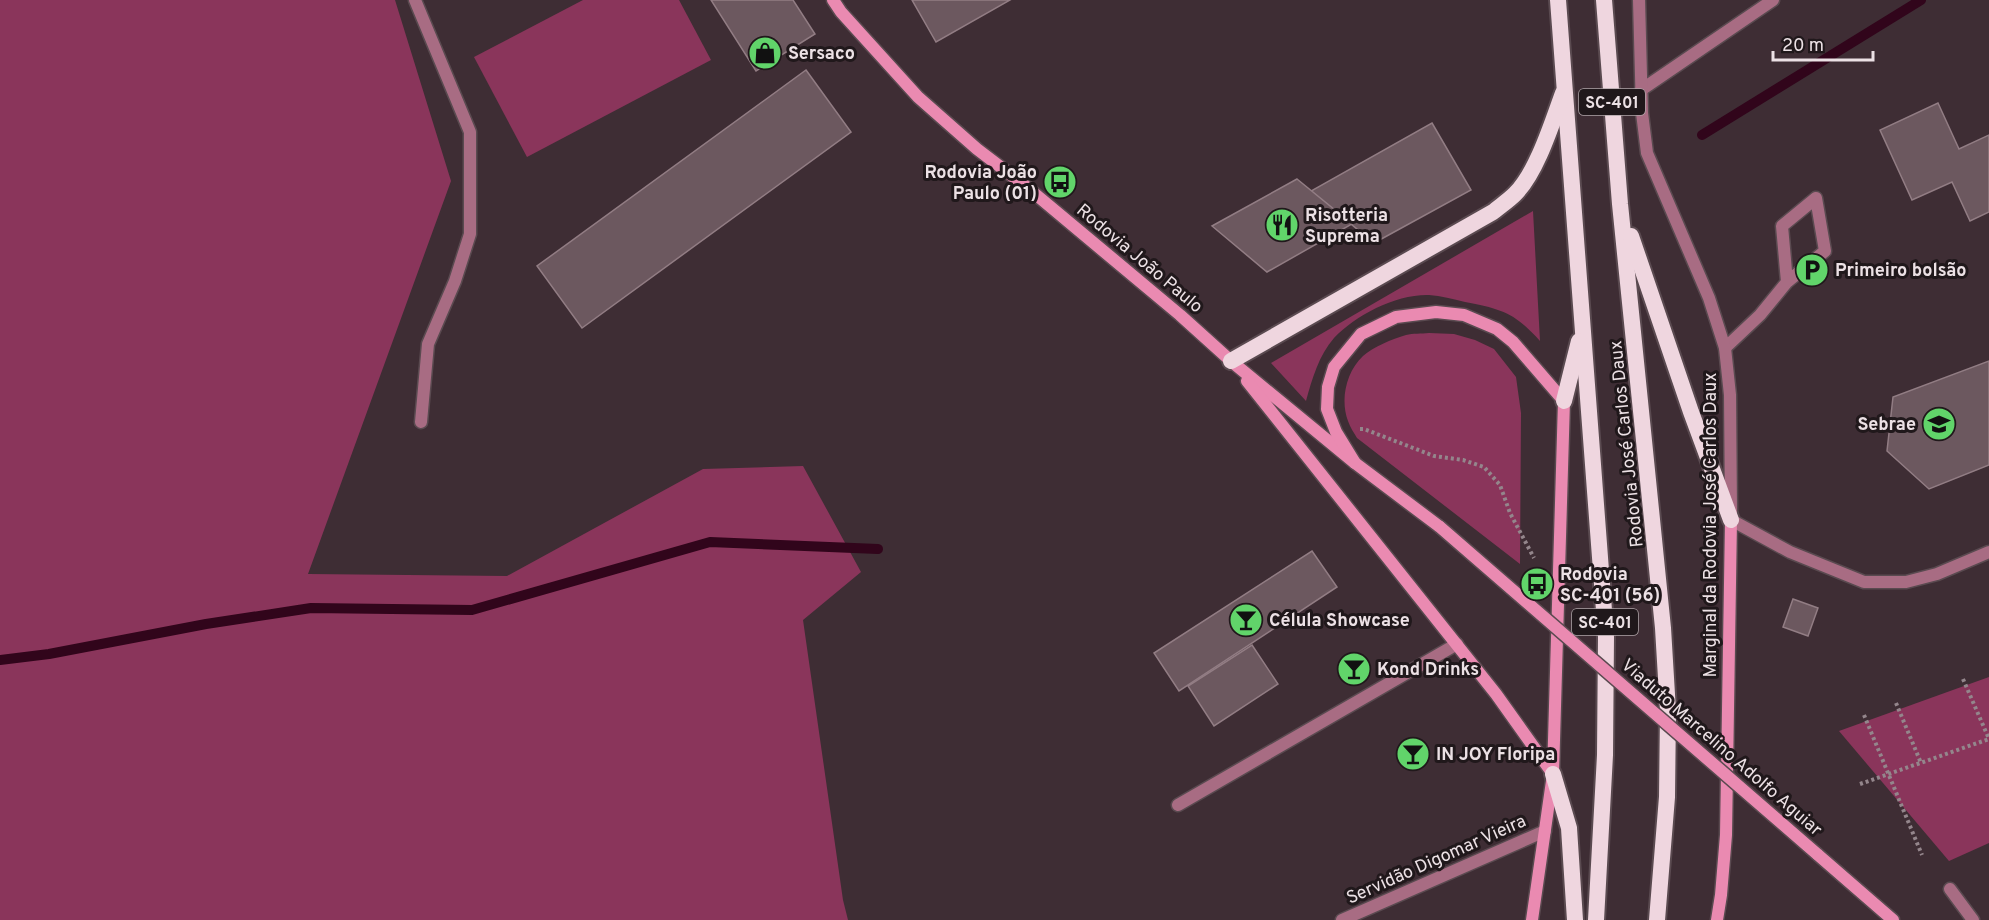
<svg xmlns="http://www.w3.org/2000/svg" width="1989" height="920" font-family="Overpass,sans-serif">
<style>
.green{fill:#8a355b}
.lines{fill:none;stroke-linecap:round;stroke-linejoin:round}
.stream{stroke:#31051b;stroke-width:10}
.building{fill:#6c585f;stroke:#927d84;stroke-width:1.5}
.service-casing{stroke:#5a4a50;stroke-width:15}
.minor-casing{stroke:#5a4a50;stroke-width:15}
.secondary-casing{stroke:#5a4a50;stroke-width:15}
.trunk-casing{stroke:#5a4a50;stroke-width:20}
.path{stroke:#94868c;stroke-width:4;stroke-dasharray:3 3;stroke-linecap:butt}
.service{stroke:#a86c83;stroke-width:12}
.minor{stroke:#a86c83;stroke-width:12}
.secondary{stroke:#ea8ab1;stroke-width:12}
.trunk{stroke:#efd6df;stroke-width:16}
.secondary-bridge-casing{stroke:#5a4a50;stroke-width:15;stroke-linecap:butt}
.secondary-bridge{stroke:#ea8ab1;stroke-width:12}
.labels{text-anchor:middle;stroke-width:6;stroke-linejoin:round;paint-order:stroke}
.shield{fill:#20181b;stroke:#afa5a8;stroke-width:1.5}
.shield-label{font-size:16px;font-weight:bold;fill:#ece1e5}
.poi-label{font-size:18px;font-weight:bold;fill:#ece1e5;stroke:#20181b;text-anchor:start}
.street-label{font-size:18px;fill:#ece1e5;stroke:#20181b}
</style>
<rect width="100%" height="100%" fill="#3e2d34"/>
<g class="green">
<polygon points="0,0 395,0 451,181 308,574 507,576 703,469 803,466 861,572 803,620 843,900 848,920 0,920"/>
<polygon points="583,0 679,0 711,60 527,157 474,57"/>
<path d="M1533 211 1540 341C1515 313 1502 309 1465 302 1453 299 1441 296 1429 295 1396 294 1356 315 1334 338 1319 355 1312 379 1306 401L1271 363Z"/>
<path d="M1429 333 1454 334 1475 340 1494 349 1516 377 1521 413 1520 564 1357 438C1354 433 1350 427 1348 421 1340 400 1346 372 1363 356 1373 347 1392 339 1406 335 1413 333 1421 334 1429 333Z"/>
<polygon points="1989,677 1989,843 1949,861 1839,731"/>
</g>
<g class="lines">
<g class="stream">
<polyline points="1702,135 1921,0"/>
<polyline points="0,660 49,654 206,624 311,608 472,610 710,542 878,549"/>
</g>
</g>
<g class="building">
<polygon points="711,0 793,0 815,34 756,71"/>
<polygon points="912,0 1010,0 936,42"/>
<polygon points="806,70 851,132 582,328 537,266"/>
<polygon points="1938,103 1959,149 1989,135 1989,212 1970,221 1952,182 1912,200 1880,130"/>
<polygon points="1432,123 1471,190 1374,243 1311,191"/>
<polygon points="1297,179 1352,224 1267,272 1212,226"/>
<polygon points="1989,361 1989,465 1929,489 1887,451 1893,397"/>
<polygon points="1312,551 1337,587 1179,691 1154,653"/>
<polygon points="1793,599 1818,608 1808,636 1783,627"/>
<polygon points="1252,645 1278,684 1214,726 1188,686"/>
</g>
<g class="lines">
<g class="service-casing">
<g id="service">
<polyline points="415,0 470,132 470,234 455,281 428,344 421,422"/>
<polyline points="1641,90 1773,0"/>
<polyline points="1725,348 1760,315 1787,282 1825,251 1816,198 1782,226 1787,282"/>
<polyline points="1731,520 1790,552 1864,582 1906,582 1937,574 1989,552"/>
<polyline points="1178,805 1457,644"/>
<polyline points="1950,889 1973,920"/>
<polyline points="1342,920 1545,831"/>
</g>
</g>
<g class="minor-casing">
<polyline id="minor" points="1639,0 1642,113 1647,153 1709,298 1725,348 1730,395 1731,512"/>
</g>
<g class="secondary-casing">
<g id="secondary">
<polyline points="833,0 841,12 918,97 977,149 1028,188 1180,315 1231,361 1355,463 1440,527"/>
<polyline points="1247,381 1496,694 1553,774"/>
<polyline points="1355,463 1336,432 1327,409 1328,387 1334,367 1361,334 1396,317 1436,312 1464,315 1497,329 1513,342 1564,401 1553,774 1532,920"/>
<polyline points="1817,854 1893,920"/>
<polyline points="1717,920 1721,895 1726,835 1731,520"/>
</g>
</g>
<g class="trunk-casing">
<g id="trunk">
<polyline points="1558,0 1606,637 1605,755 1596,920"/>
<polyline points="1604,0 1620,204 1663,628 1668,711 1667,797 1657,920"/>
<polyline points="1631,236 1691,412 1731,520"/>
<path d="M1231 361 1493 212C1500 206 1508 201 1515 194 1537 172 1552 123 1563 93"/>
<polyline points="1564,401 1579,341"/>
<polyline points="1553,774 1569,828 1575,920"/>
</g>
</g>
<g class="path">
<polyline points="1360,429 1364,429 1434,456 1463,460 1484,467 1500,485 1510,513 1534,558"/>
<polyline points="1963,679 1989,739"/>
<polyline points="1896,703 1921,763"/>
<polyline points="1864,715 1922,855"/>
<polyline points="1860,784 1989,739"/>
</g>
<use href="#service" class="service"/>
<use href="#minor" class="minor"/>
<use href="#secondary" class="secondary"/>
<use href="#trunk" class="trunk"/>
<g class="secondary-bridge-casing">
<polyline id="secondary-bridge" points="1440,527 1817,854"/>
</g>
<use href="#secondary-bridge" class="secondary-bridge"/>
</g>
<defs>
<g id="shop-disc" transform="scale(1.725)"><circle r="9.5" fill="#61d46a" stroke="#20181b"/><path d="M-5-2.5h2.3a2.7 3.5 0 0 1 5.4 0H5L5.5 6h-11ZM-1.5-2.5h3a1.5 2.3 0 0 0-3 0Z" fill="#111"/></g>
<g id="bus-disc" transform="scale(1.725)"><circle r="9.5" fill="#61d46a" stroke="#20181b"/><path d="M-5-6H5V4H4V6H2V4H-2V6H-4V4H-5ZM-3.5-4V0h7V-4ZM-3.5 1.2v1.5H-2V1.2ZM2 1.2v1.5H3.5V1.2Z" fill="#111"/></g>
<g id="restaurant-disc" transform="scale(1.725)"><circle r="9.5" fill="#61d46a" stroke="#20181b"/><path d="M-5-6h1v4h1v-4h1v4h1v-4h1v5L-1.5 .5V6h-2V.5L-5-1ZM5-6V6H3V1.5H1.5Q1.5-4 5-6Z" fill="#111"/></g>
<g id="parking-disc" transform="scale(1.725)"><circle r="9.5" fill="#61d46a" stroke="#20181b"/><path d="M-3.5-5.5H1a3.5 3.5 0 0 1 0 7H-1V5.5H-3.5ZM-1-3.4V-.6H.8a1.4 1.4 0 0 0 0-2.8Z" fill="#111"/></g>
<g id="university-disc" transform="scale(1.725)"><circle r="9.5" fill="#61d46a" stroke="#20181b"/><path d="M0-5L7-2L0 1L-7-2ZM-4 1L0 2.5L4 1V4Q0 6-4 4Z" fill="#111"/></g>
<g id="bar-disc" transform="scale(1.725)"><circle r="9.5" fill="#61d46a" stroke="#20181b"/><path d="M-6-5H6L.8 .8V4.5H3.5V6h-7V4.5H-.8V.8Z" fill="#111"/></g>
</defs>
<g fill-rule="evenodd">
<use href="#shop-disc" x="765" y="53"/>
<use href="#bus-disc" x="1060" y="182"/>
<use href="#restaurant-disc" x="1282" y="225"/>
<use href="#parking-disc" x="1812" y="270"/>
<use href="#university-disc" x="1939" y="424"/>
<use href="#bus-disc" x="1537" y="584"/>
<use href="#bar-disc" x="1246" y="620"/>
<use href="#bar-disc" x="1354" y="669"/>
<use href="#bar-disc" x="1413" y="754"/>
</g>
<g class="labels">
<g class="shield">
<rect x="1579" y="89" width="66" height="26" rx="4.5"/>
<rect x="1572" y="609" width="66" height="26" rx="4.5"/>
</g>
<g class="shield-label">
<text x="1612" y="108">SC-401</text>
<text x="1605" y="628">SC-401</text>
</g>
<g class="poi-label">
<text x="788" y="59">Sersaco</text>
<text x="1037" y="178" text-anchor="end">Rodovia João<tspan x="1037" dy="21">Paulo (01)</tspan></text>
<text x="1305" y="221">Risotteria<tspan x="1305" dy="21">Suprema</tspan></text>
<text x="1835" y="276">Primeiro bolsão</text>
<text x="1916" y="430" text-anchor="end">Sebrae</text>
<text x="1560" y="580">Rodovia<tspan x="1560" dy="21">SC-401 (56)</tspan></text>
<text x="1269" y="626">Célula Showcase</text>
<text x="1377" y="675">Kond Drinks</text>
<text x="1436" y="760">IN JOY Floripa</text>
</g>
<g class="street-label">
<text transform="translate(1140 258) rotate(40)" y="6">Rodovia João Paulo</text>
<text transform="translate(1626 444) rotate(-96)" y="6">Rodovia José Carlos Daux</text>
<text transform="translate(1710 525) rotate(-90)" y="6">Marginal da Rodovia José Carlos Daux</text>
<text transform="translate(1722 747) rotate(41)" y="6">Viaduto Marcelino Adolfo Aguiar</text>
<text transform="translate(1436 859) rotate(-24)" y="6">Servidão Digomar Vieira</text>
</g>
</g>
<path d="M1773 51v9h100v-9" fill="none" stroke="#ece1e5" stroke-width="3"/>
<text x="1782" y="51" font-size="18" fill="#ece1e5" stroke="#20181b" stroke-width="4.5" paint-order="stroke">20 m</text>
</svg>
